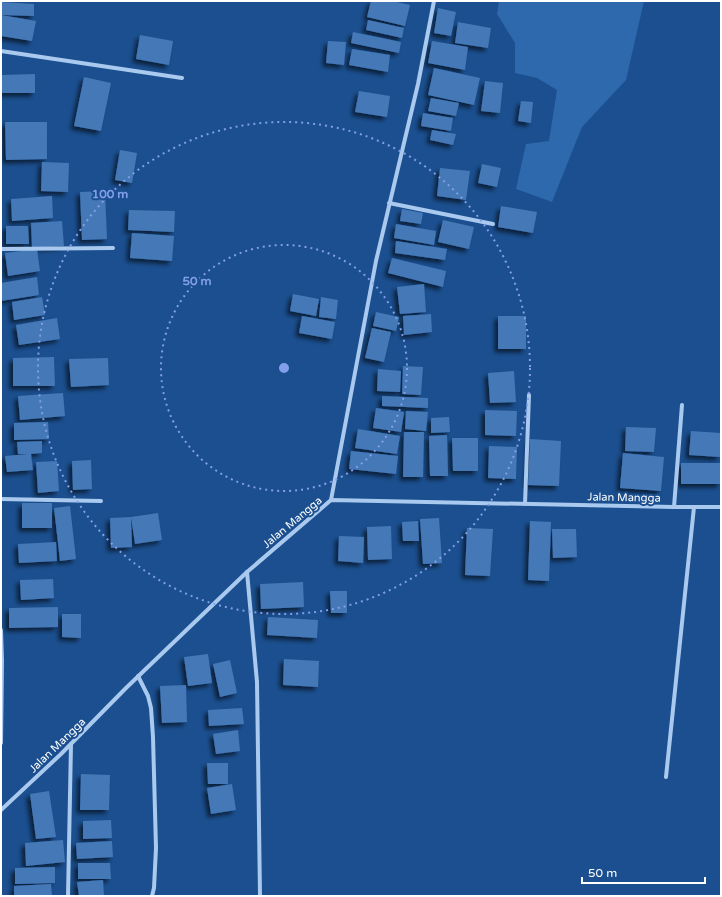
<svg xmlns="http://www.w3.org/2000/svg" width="722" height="897" font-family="'Varela Round',sans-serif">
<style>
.green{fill:#2e69ad}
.building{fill:#4478b7;filter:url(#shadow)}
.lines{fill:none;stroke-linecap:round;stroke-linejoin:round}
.minor{stroke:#a9c9ee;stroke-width:4}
.ring{fill:none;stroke:#839eea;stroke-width:2;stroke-dasharray:2 4}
.labels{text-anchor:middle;stroke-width:4;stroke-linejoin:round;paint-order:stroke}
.street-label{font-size:11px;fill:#fff;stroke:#1b4f8f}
.centre{fill:#839eea;stroke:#1b4f8f;stroke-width:2}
.ring-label{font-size:12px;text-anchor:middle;font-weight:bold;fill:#839eea;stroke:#1b4f8f;stroke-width:4;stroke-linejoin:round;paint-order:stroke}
</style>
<defs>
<filter id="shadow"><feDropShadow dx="-3.5" dy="3.5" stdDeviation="2" flood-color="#0009"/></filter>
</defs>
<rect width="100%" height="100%" fill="#1b4f8f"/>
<polygon class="green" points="499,1 644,1 626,80 582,127 552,202 516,189 526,144 549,141 557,90 537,78 515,73 515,43 497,14"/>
<g class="building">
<polygon points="371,1 392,1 410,5 405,26 367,17"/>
<polygon points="1,2 34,4 34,16 1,15"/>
<polygon points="438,8 456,12 451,36 434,33"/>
<polygon points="1,15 36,21 32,41 1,36"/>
<polygon points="368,20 404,28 402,38 366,30"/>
<polygon points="458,22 491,28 488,48 455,43"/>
<polygon points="353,32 401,42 399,53 351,43"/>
<polygon points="140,35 173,41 169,65 136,59"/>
<polygon points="328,41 346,42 344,65 326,63"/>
<polygon points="432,41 468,47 465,70 428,63"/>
<polygon points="352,49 390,55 388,72 349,65"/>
<polygon points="434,68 480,78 474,105 428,95"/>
<polygon points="35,74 35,93 1,93 1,75"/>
<polygon points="84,77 111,83 101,131 74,126"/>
<polygon points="485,81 503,83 500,113 481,111"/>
<polygon points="359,91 390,96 387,117 355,112"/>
<polygon points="431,98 459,103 456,116 428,111"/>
<polygon points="521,101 533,102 531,123 518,121"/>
<polygon points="423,113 453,118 451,131 421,126"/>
<polygon points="5,122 47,122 47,159 6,160"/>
<polygon points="432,130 456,134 453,145 430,140"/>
<polygon points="120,150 137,153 132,183 115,180"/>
<polygon points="42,162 69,163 68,192 41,191"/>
<polygon points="482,164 501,168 497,187 478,183"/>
<polygon points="440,168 470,171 466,200 437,196"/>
<polygon points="105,191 107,239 82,240 80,192"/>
<polygon points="52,196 53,218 12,221 11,199"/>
<polygon points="501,206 537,212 533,233 498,227"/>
<polygon points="402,209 423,213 421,224 400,221"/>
<polygon points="129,210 175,211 174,232 128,230"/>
<polygon points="443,220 474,227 469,249 438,242"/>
<polygon points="62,221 64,246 32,248 31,223"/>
<polygon points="396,224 436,231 434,245 394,238"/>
<polygon points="6,226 28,226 29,244 6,244"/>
<polygon points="132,233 174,236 172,261 130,258"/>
<polygon points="396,241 447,249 445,260 395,253"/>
<polygon points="37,249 40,271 8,276 5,253"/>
<polygon points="392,258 446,271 443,287 388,273"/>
<polygon points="37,277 39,295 1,301 1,283"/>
<polygon points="424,284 426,312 400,314 397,287"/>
<polygon points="293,294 319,299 316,316 290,311"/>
<polygon points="42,297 45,315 14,320 12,302"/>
<polygon points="321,297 338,300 336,319 319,317"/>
<polygon points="376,312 399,317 396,331 373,326"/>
<polygon points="431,314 432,332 404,335 403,316"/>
<polygon points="302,316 335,322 332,339 299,333"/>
<rect x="498" y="316" width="28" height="33"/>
<polygon points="57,318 60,339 19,345 16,325"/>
<polygon points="372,328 391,332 384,362 365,358"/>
<polygon points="54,357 55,386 13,386 13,358"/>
<polygon points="108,358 109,385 71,387 69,359"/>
<polygon points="403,366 423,367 421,395 402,394"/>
<polygon points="378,369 401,371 400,392 377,391"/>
<polygon points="514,371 516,402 490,403 488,373"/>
<polygon points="63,393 65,416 20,420 18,396"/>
<polygon points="382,396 428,398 428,408 382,406"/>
<polygon points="376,408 404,412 401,432 373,428"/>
<polygon points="485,410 517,411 516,436 485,435"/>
<polygon points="406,411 428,412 426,431 405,429"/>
<polygon points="449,417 450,432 431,433 431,418"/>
<polygon points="48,422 49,439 14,440 14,423"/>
<polygon points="626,427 656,428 654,452 625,451"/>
<polygon points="358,429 400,436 397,454 355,448"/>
<polygon points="691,431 721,433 720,457 689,455"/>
<polygon points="404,432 424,432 423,477 403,477"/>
<polygon points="447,435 448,476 430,476 429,436"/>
<polygon points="452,438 478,438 478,471 453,471"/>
<polygon points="530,439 561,441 559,486 528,485"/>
<polygon points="42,441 42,453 31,454 33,470 7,472 5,456 28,454 18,454 17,442"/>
<polygon points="489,446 517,447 516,479 488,478"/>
<polygon points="351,451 398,456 396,474 349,469"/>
<polygon points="623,453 664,457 661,491 620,488"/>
<polygon points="91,460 92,489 73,490 72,461"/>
<polygon points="57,461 59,491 38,493 36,462"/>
<rect x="681" y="463" width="40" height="21"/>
<rect x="22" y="503" width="30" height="25"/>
<polygon points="70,506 76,559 60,561 54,508"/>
<polygon points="158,513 162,540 135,544 131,517"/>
<polygon points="131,517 132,547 111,548 110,518"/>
<polygon points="439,518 442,563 423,564 420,519"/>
<polygon points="418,521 419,541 403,541 402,522"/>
<polygon points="530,521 551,522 549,581 528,580"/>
<polygon points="391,526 392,559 368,560 367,527"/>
<polygon points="467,528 493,529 490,576 465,575"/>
<polygon points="552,529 576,529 577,557 553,558"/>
<polygon points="339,536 364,537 363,563 338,561"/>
<polygon points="56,542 57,561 19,563 18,544"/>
<polygon points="53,579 54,598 21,600 20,580"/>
<polygon points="303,582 304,607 261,609 260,584"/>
<polygon points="330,591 347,591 347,613 331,613"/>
<polygon points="58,607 58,627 9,628 9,608"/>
<polygon points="62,614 81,614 81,638 62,637"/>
<polygon points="268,617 318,620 317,638 267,635"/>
<polygon points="208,654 212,683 188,686 184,657"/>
<polygon points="284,659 319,661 318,687 283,685"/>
<polygon points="230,660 237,693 220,697 213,664"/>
<polygon points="186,685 187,722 162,723 160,686"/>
<polygon points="242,708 244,724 209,726 208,710"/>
<polygon points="238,730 240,751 216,754 213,734"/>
<polygon points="207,763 228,763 228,784 208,784"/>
<polygon points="81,774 110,775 109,810 80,810"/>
<polygon points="232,784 236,810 211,814 207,788"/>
<polygon points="49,791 56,837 36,839 30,794"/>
<polygon points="111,820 112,838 83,839 83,821"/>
<polygon points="63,840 65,862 26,866 25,843"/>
<polygon points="112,841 113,857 77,859 76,843"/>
<polygon points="78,863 110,863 111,879 78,879"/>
<polygon points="55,867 55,883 15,884 15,868"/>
<polygon points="103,880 104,896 79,896 77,882"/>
<polygon points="51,884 52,896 14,896 14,886"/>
</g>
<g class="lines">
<g class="minor">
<polyline points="1,51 182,78"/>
<polyline points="389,203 493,224"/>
<polyline points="1,249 113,248"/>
<polyline points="1,499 101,501"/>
<polyline points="331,500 376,261 418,84 434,1"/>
<polyline points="525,504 529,395"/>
<polyline points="674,507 682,405"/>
<polyline points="247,572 257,682 260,896"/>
<polyline points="1,630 2,660 1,743"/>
<polyline points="138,676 148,696 151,708 153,737 156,848 154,888 152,896"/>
<polyline points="666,777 694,507"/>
<polyline points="1,810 61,754 126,688 247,572 331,500 674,507 721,507"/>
<polyline points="68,896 71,744"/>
</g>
</g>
<g class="ring">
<circle cx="284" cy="368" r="123"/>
<circle cx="284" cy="368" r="246"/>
</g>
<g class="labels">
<g class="street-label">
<text transform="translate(624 497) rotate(1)" y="4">Jalan Mangga</text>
<text transform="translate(292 522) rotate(-40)" y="4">Jalan Mangga</text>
<text transform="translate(57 745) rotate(-44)" y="4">Jalan Mangga</text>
</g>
</g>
<circle cx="284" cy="368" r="6" class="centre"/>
<g class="ring-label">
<text x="110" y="198">100 m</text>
<text x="197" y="285">50 m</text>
</g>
<rect width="722" height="897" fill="none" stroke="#ffffff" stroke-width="4"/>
<path d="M582 877v6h123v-6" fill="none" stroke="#ffffff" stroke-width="2"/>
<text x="588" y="877" font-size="12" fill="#ffffff" stroke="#1b4f8f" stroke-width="3" paint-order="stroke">50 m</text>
</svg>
